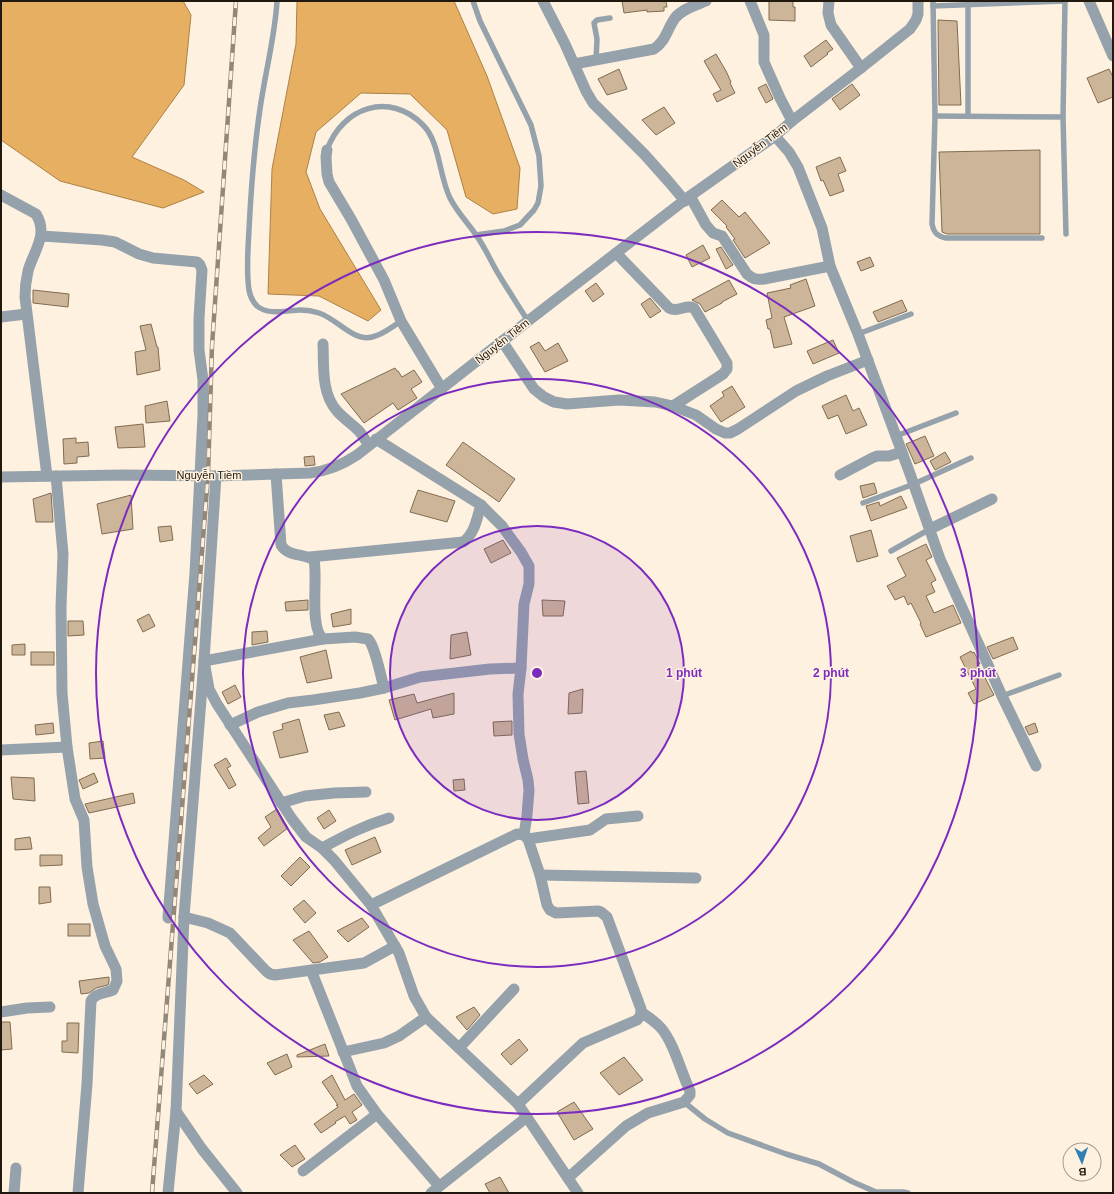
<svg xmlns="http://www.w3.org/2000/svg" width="1114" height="1194" font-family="Helvetica,sans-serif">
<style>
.water{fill:#e6af61;stroke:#ab8248}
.building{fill:#ccb598;stroke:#816c51}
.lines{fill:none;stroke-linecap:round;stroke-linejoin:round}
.service{stroke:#95a2ac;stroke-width:5.5}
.minor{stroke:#95a2ac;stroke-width:11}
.tertiary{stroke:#95a2ac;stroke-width:11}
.rail-casing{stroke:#928779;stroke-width:4.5}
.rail{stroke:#fff1df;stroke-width:3;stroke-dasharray:9;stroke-linecap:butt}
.ring{fill:none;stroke:#7b2cbf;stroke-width:2}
.labels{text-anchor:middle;stroke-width:3;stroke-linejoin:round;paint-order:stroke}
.street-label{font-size:11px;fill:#21190e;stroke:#fff1df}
.centre{fill:#7b2cbf;stroke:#fff1df;stroke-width:2}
.ring-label{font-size:12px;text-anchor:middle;font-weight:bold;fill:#7b2cbf;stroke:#fff1df;stroke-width:3;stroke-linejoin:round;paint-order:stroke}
</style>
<rect width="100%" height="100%" fill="#fff1df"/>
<g class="water">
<polygon points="1,1 183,1 191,15 184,85 132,157 184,180 204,192 163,208 60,181 1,140"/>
<polygon points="297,1 454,1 487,76 520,168 517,209 493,214 466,197 447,130 410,94 361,93 316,132 306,172 320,209 381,310 368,321 319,296 268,294 272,169 296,44"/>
</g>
<g class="building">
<polygon points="622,1 666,1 667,7 664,7 664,11 647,12 647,10 624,13"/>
<polygon points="769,1 793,1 793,7 795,7 795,21 769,20"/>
<polygon points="938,20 957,21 961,105 939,105"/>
<polygon points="826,40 833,49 827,53 828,54 811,67 804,56"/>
<polygon points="716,54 726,71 731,82 730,83 735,93 717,102 713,94 721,90 704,61"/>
<polygon points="619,69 627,89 607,95 598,79"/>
<polygon points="1109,69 1113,77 1113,97 1098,103 1087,78"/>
<polygon points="766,84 773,99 766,103 758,88"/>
<polygon points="852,84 860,95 840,110 832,99"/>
<polygon points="664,107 675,123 656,135 642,120"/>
<polygon points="1040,150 1040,234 947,234 942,232 939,152"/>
<polygon points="840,157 846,171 838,174 844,191 830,196 823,180 821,181 816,167"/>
<polygon points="722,200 739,217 745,212 770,243 745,258 733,240 735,239 726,227 727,226 711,210"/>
<polygon points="703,245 710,258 692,267 686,255"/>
<polygon points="721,247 733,265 726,269 716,249"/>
<polygon points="870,257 874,266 861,271 857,262"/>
<polygon points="806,279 815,306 784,317 792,344 774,348 770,329 768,329 766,320 772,318 767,293 791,288 790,285"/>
<polygon points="729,280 737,294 722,302 722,303 705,312 700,304 692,300"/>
<polygon points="596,283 604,294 593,302 585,291"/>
<polygon points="33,290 69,294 68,307 33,303"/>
<polygon points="650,298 661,311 650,318 641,304"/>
<polygon points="902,300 907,311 878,322 873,312"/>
<polygon points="151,324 157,347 158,347 160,370 137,375 135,352 146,350 140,326"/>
<polygon points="833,340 839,353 813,364 807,351"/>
<polygon points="539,342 545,351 558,343 568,361 545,372 530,347"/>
<polygon points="395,368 397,371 398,371 402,377 414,370 422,382 411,389 417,398 398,410 393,403 364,423 341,394"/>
<polygon points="732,386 745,407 721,422 710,406 724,396 722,392"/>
<polygon points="846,395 853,411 859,408 867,425 846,434 838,415 828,419 822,406"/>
<polygon points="167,401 170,421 146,423 145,406"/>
<polygon points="143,424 145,447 118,448 115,427"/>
<polygon points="925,436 934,456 915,464 906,444"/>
<polygon points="76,438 76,443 88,442 89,456 77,457 77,463 64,464 63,439"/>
<polygon points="463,442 515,479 499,502 446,465"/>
<polygon points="945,452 951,462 935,470 930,461"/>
<polygon points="314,456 315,465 305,466 304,457"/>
<polygon points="874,483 877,493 863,498 860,486"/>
<polygon points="418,490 455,501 447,522 410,512"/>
<polygon points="51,493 53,522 36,522 33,499"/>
<polygon points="131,495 133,529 102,534 97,504"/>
<polygon points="901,496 907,508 871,521 866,506 879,502 880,506"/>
<polygon points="171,526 173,540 160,542 158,527"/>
<polygon points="871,530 878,556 857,562 850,536"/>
<polygon points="503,540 511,553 491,563 484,549"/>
<polygon points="926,544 932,557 926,560 936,580 931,583 935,592 926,596 934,613 953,605 961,623 926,637 920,624 921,623 911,603 908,605 904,596 895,600 887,586 906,576 897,558"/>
<polygon points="308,600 308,610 286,611 285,602"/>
<polygon points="542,600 565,601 563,616 543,616"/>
<polygon points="351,609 351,624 333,627 331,614"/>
<polygon points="149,614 155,626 143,632 137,620"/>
<polygon points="68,621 83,621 84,635 68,636"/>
<polygon points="267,631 268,642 252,645 252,632"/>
<polygon points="467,632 471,655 450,659 451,635"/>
<polygon points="1013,637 1018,649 993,659 987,647"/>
<polygon points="25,644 25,655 12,655 12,645"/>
<polygon points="326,650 332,678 307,683 300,657"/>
<polygon points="971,651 972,653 974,652 980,664 978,664 994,695 974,704 968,693 976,689 960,657"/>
<rect x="31" y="652" width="23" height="13"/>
<polygon points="235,685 241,697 228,704 222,692"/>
<polygon points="583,689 582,713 568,714 569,693"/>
<polygon points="454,693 454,714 433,718 431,709 395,720 389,700 414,694 417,703"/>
<polygon points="339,712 345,726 329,730 324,715"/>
<polygon points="299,719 308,752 280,758 273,732 283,729 282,724"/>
<polygon points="512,721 512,735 494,736 493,722"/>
<polygon points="53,723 54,733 36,735 35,725"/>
<polygon points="1035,723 1038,732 1029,735 1025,727"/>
<polygon points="103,741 105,758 90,759 89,743"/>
<polygon points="226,758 231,766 227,768 236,785 229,789 214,765"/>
<polygon points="586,771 589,803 578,804 575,772"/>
<polygon points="94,773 98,782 83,789 79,780"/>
<polygon points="11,777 34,778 35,801 13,799"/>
<polygon points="464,779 465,790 454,791 453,780"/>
<polygon points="133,793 135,803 89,813 85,804"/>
<polygon points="277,809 288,828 264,846 258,838 271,827 265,817"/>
<polygon points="329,810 336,821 324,829 317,818"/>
<polygon points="30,837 32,849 15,850 15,839"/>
<polygon points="375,837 381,852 352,865 345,850"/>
<polygon points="40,855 62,855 62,865 40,866"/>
<polygon points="300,857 310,867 291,886 281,876"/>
<polygon points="39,887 50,887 51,902 39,904"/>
<polygon points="304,900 316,913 305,923 293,909"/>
<polygon points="362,918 369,927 348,942 337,931"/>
<rect x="68" y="924" width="22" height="12"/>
<polygon points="309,931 328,957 320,962 313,963 293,940"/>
<polygon points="109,977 109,982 108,985 96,988 89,993 81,994 79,981"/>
<polygon points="474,1007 480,1015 467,1030 456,1017"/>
<polygon points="1,1022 10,1022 12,1049 1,1050"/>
<polygon points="67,1023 79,1023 78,1053 62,1052 62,1041 67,1041"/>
<polygon points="519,1039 528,1050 511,1065 501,1054"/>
<polygon points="325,1044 329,1056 297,1057 297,1055"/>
<polygon points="287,1054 292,1067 275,1075 267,1063"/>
<polygon points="624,1057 643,1080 619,1095 600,1073"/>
<polygon points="204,1075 213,1084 197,1094 189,1084"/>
<polygon points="332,1075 345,1100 354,1094 362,1105 352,1112 357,1120 350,1124 345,1116 335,1122 336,1123 321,1133 314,1124 338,1107 336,1105 338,1105 322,1082"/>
<polygon points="574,1102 593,1129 574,1140 557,1112"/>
<polygon points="295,1145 305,1159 292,1167 280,1155"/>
<polygon points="500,1177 509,1193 490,1193 485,1184"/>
</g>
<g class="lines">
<g class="service">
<path d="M277 1C275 37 265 73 260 109 254 149 251 189 249 230 248 250 246 270 249 290 250 296 253 302 257 306 269 316 287 310 301 310 307 310 313 311 319 313 340 320 355 346 378 335 386 332 394 326 401 321"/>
<polyline points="473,1 480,21 531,125 539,156 541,186 538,203 534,210 520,225 504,231 476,235"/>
<path d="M933 1 935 116 932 224C934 233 937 236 946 238H1042"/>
<polyline points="1065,1 1063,117 1066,234"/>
<polyline points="933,6 1065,1"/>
<polyline points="596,60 597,39 594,23 597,20 610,18"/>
<polyline points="935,116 1063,117"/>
<polyline points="968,116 968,5"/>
<path d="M327 150C342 107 390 91 423 125 440 142 439 176 450 198 457 212 468 223 476 235 485 247 491 262 499 275 508 290 518 305 528 321"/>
<polyline points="858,334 911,314"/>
<polyline points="896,436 956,413"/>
<polyline points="863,503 914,484 971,458"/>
<polyline points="891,551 930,529"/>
<polyline points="1002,696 1059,675"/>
<polyline points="684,1102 705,1119 728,1133 786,1154 819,1164 853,1182 876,1192 903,1192 908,1193"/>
</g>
<g class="minor">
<polyline points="543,1 565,44 586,91 593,103 645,155 669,182 685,201"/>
<polyline points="750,1 764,35 764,62 780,98 792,121"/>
<polyline points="829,1 828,13 831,25 861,68"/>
<polyline points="1089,1 1113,56"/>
<path d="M574 64 654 49C666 41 667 29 675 18 682 9 696 5 706 1"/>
<polyline points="775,136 789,152 798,167 822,228 830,266 858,334 909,471 940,559 1002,696 1036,766"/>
<polyline points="327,150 326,157 327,174 329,182 351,219 384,280 401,321 442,389"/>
<path d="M1 195 36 214C49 235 33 252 28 271 26 280 25 288 25 297L47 476"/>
<path d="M690 196 706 225 713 233 722 236 747 274C753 279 756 280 764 279L830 266"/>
<polyline points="42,236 102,240 115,242 139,254 153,258 197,262 200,265 202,270 199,318 199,350 203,380 203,415 195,573 168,918"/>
<path d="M616 253 669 308C678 313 685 304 694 308L727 363V369L723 374 673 406"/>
<polyline points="1,317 26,314"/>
<polyline points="502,341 534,389 544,397 554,402 567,404 619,400 655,402 673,406 696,415 716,429 725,433 730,433 738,429 796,391 827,376 868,360"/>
<path d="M323 344C324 366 321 393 337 411 343 418 351 423 358 430 362 434 365 440 369 445"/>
<polyline points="376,439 481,505 502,526 521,552 529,566 529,584 524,604 521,668 518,694 519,734 523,759 528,780 529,790 527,815 524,835"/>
<path d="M276 474 281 545C288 557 303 553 314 560 318 578 309 627 323 639L355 637 368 639C375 646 381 677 384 688"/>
<polyline points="840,475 872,458 877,456 889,456 902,452"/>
<path d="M56 476 63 554 61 607 62 693 67 747 75 799 84 820 87 867 93 904 105 946 116 969 117 981 113 990C105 994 96 992 91 1001L87 1084 78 1193"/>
<polyline points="216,476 204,661 209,689 217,704 292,819 306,837 322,848 334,860 371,905 399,953 414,996 426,1017 518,1104 578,1193"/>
<polyline points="930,529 992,499"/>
<path d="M310 557 463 542C475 534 477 517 481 505"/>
<polyline points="230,725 258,712 288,703 313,700 360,693 384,688 420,677 490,669 521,668"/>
<polyline points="1,750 67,747"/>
<polyline points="281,803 305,796 334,793 366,792"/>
<polyline points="528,839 590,830 606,819 638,816"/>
<path d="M322 848C346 835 363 826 389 818"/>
<polyline points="540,875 696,878"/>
<polyline points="371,905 517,834 524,835 528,839 540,875 547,905 550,910 556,913 598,911 601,912 607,917 641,1009 641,1015 637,1020 583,1043 518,1104"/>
<polyline points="184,917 208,923 230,933 266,971 270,974 275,975 364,963 395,946"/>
<polyline points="311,970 357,1086 377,1114 439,1186"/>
<polyline points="1,1012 27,1008 50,1007"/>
<polyline points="459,1048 514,989"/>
<polyline points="343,1052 384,1043 399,1036 426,1017"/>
<polyline points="176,1111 202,1149 237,1193"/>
<polyline points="303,1171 377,1114"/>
<path d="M568 1178 626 1126 648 1113 684 1102 690 1095V1091C681 1072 674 1043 661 1028 655 1021 648 1017 641 1012"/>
<polyline points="14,1193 16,1168"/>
<polyline points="168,1193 176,1111 184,917 204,661 323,639"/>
<polyline points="431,1193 527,1117"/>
</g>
<path class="tertiary" d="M1 477 125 475 216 476 310 473C328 471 342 465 357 455L528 321 690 196 775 136 792 121 861 68 910 29 916 20 918 14V1"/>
<g class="rail-casing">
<polyline id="rail" points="152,1193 208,475 212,346 236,1"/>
</g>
<use href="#rail" class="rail"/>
</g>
<circle cx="537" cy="673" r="147" fill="#7b2cbf" fill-opacity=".12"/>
<g class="ring">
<circle cx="537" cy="673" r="147"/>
<circle cx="537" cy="673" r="294"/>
<circle cx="537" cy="673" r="441"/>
</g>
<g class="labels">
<g class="street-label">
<text transform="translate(760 145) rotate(-37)" y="4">Nguyễn Tiềm</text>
<text transform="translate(502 341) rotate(-38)" y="4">Nguyễn Tiềm</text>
<text x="209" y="479">Nguyễn Tiềm</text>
</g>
</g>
<circle cx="537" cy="673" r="6" class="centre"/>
<g class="ring-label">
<text x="684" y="677">1 phút</text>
<text x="831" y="677">2 phút</text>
<text x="978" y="677">3 phút</text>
</g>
<rect width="1114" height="1194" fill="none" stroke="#21190e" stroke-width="4"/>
<g transform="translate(1082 1162) rotate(177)"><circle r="19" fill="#fff1df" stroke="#a69b8b"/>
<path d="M0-3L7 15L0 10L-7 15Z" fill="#3180b1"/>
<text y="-6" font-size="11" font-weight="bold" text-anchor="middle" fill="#21190e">B</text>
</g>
</svg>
